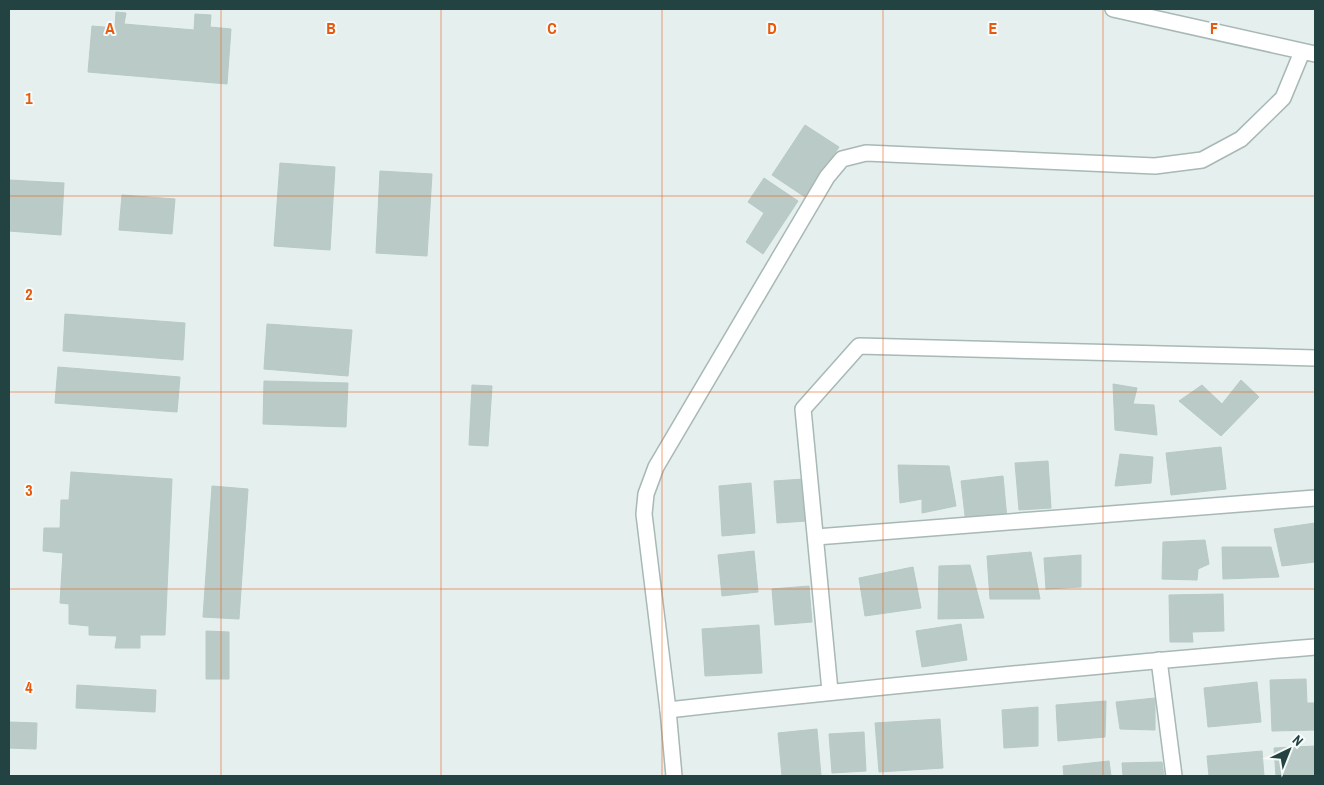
<svg xmlns="http://www.w3.org/2000/svg" width="1324" height="785" font-family="'Archivo Narrow',sans-serif">
<style>
.building{fill:#bacbc7;stroke:#b7cac6}
.lines{fill:none;stroke-linecap:round;stroke-linejoin:round}
.minor-casing{stroke:#a7b8b6;stroke-width:18}
.minor{stroke:#fff;stroke-width:15}
.grid{fill:none;stroke:#e8590c;stroke-width:1;stroke-opacity:0.55}
.grid-label{font-size:16px;text-anchor:middle;font-weight:bold;fill:#e8590c;stroke:#f6fbfa;stroke-width:4;stroke-linejoin:round;paint-order:stroke}
</style>
<rect width="100%" height="100%" fill="#e5efed"/>
<g class="building">
<polygon points="116,12 126,13 124,24 194,30 195,14 211,15 210,27 231,29 227,84 88,72 92,26 115,28"/>
<polygon points="805,125 839,147 805,197 772,175"/>
<polygon points="280,163 335,167 330,250 274,246"/>
<polygon points="380,171 432,174 427,256 376,253"/>
<polygon points="764,178 798,201 763,254 746,242 764,213 748,202"/>
<polygon points="9,180 64,183 61,235 9,231"/>
<polygon points="122,195 175,199 172,234 119,230"/>
<polygon points="65,314 185,323 183,360 63,351"/>
<polygon points="267,324 352,330 348,376 264,369"/>
<polygon points="58,367 180,377 177,412 55,403"/>
<polygon points="1241,380 1259,397 1221,436 1179,401 1202,385 1222,404"/>
<polygon points="264,381 348,383 346,427 263,424"/>
<polygon points="1113,384 1137,388 1133,404 1154,405 1157,435 1115,430"/>
<polygon points="472,385 492,386 488,446 469,445"/>
<polygon points="1221,447 1226,489 1171,495 1166,453"/>
<polygon points="1120,454 1153,457 1151,483 1115,486"/>
<polygon points="1048,461 1051,508 1019,510 1015,463"/>
<polygon points="898,465 949,466 956,506 922,513 922,499 900,503"/>
<polygon points="71,472 172,479 165,635 140,635 140,648 115,648 117,636 89,635 89,626 69,624 69,604 60,603 63,553 43,551 44,528 60,528 61,500 69,500"/>
<polygon points="1003,476 1007,519 966,524 961,481"/>
<polygon points="804,479 807,521 777,523 774,481"/>
<polygon points="751,483 755,533 722,536 719,486"/>
<polygon points="212,486 248,489 239,619 203,617"/>
<polygon points="1315,523 1315,562 1282,566 1274,529"/>
<polygon points="1205,540 1209,564 1198,569 1197,580 1162,579 1163,542"/>
<polygon points="1222,547 1271,547 1279,577 1223,579"/>
<polygon points="754,551 758,592 722,596 718,555"/>
<polygon points="1031,552 1040,599 990,599 987,556"/>
<polygon points="1081,555 1081,587 1046,589 1044,558"/>
<polygon points="970,565 984,618 938,619 939,566"/>
<polygon points="913,567 921,608 865,616 859,578"/>
<polygon points="809,586 812,622 775,625 772,589"/>
<polygon points="1223,594 1224,631 1192,632 1193,642 1170,642 1169,595"/>
<polygon points="961,624 967,660 922,667 916,631"/>
<polygon points="759,625 762,673 705,676 702,629"/>
<polygon points="206,631 229,632 229,679 206,679"/>
<polygon points="1306,679 1307,703 1315,703 1315,730 1272,731 1270,680"/>
<polygon points="1257,682 1261,722 1208,727 1204,688"/>
<polygon points="77,685 156,690 155,712 76,708"/>
<polygon points="1155,698 1155,730 1120,729 1116,702"/>
<polygon points="1106,701 1105,737 1058,741 1056,705"/>
<polygon points="1038,707 1038,746 1004,748 1002,710"/>
<polygon points="940,719 943,768 879,772 875,723"/>
<polygon points="9,722 37,723 36,749 9,748"/>
<polygon points="817,729 821,776 782,776 778,733"/>
<polygon points="864,732 866,771 832,773 829,734"/>
<polygon points="1315,746 1315,776 1276,776 1274,748"/>
<polygon points="1262,751 1264,776 1209,776 1207,756"/>
<polygon points="1109,761 1111,776 1064,776 1063,766"/>
<polygon points="1162,762 1164,776 1123,776 1122,763"/>
</g>
<g class="lines">
<g class="minor-casing">
<g id="minor">
<polyline points="1113,9 1315,54"/>
<polyline points="816,537 1315,498"/>
<polyline points="1159,660 1174,776"/>
<polyline points="830,691 803,409 859,346 1315,358"/>
<path d="M668 710C883 686 1099 665 1315 647"/>
<polyline points="674,776 668,710 644,514 646,494 656,467 827,177 842,159 866,153 1155,166 1202,160 1241,139 1283,98 1302,52"/>
</g>
</g>
<use href="#minor" class="minor"/>
</g>
<path class="grid" d="M221 9V776M441 9V776M662 9V776M883 9V776M1103 9V776M9 196H1315M9 392H1315M9 589H1315"/>
<g class="grid-label">
<text x="110" y="34">A</text>
<text x="331" y="34">B</text>
<text x="552" y="34">C</text>
<text x="772" y="34">D</text>
<text x="993" y="34">E</text>
<text x="1214" y="34">F</text>
<text x="29" y="104">1</text>
<text x="29" y="300">2</text>
<text x="29" y="496">3</text>
<text x="29" y="693">4</text>
</g>
<rect width="1324" height="785" fill="none" stroke="#224342" stroke-width="20"/>
<g transform="translate(1289 750) rotate(43)" stroke="#f6fbfa" stroke-width="4" paint-order="stroke">
<path d="M0-4L9 19L0 12L-9 19Z" fill="#224342"/>
<text y="-8" font-size="14" font-weight="bold" text-anchor="middle" fill="#224342">N</text>
</g>
</svg>
